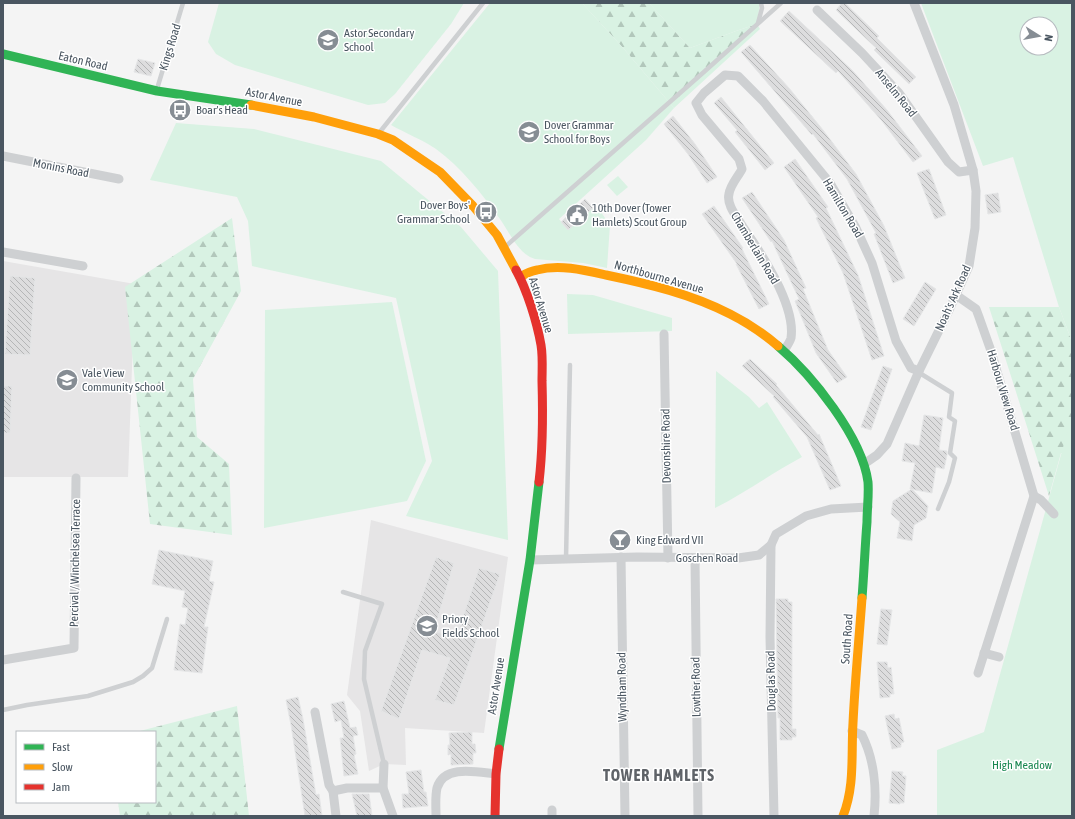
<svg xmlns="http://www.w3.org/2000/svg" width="1075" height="819" font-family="'Asap Condensed',sans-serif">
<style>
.education{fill:#e6e5e6}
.forest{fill:url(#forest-firs)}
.green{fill:#d9f2e3;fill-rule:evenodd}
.building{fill:url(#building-back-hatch);stroke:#e5e6e7}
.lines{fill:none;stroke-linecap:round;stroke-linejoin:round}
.lane{stroke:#ced0d2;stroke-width:4.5}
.street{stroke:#ced0d2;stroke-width:9}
.fast{stroke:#30b455;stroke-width:9}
.slow{stroke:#ff9f0a;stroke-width:9}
.jam{stroke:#e5322d;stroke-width:9}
.labels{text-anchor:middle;stroke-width:3;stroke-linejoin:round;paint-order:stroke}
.poi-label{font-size:12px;fill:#4a5661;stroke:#fff;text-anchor:start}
.street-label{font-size:12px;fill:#4a5661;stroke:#fff}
.park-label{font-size:12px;fill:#17864f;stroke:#fff}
.district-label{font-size:16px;font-weight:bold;letter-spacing:1px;fill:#5f6368;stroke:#fff}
</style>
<defs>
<pattern id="forest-firs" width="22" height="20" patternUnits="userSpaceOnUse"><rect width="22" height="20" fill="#d9f2e3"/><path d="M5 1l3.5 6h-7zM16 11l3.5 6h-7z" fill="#b2c7bb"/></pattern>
<pattern id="building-back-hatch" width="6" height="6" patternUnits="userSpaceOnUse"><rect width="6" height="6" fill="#ddddde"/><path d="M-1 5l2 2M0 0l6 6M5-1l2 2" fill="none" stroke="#b5b6b7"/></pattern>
</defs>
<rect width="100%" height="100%" fill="#f4f4f4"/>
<g class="education">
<polygon points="3,261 135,284 128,477 3,477"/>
<polygon points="371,520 508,557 484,733 405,728 406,765 384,764 369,771 360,711 347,695"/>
</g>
<g class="forest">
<polygon points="582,3 649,3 690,48 736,31 757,24 760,29 674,108 624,49"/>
<polygon points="232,218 241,291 193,379 197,437 229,464 232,535 150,524 125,287"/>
<polygon points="989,307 1059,307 1072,342 1072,453 1061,453 1049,496"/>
<polygon points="237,706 249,816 120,816 118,802 155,802 155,732 136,732"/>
</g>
<g class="green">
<polygon points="219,3 464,3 451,24 395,94 385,103 368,105 235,65 216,54 208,42"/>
<path d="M490 3H582L624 49 674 108 646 140 559 219 568 230 596 205 610 225 607 268 583 263 535 259C518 254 510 233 500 219 482 194 461 167 436 149 423 140 405 133 391 125Z"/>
<polygon points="649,3 760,3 757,24 736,31 690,48"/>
<path d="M921 3H1072V342L1059 307 1013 157 983 166ZM1027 24H1051V48H1027Z"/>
<polygon points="176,123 254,129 381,161 461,227 498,271 508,540 406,516 432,461 396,298 252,266 248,221 237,197 150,180"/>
<polygon points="618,176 628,187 617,196 607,185"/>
<polygon points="567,294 593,295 672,318 672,331 568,334"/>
<polygon points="392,302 426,461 407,501 264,528 265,310"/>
<path d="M716 371 749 397 759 408 767 402 802 457C772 473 745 493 715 508Z"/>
<polygon points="1072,415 1072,816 937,816 937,750 984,732"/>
</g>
<g class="building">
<polygon points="842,3 845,3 879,36 877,38 916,77 909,84 874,50 876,48 836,10"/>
<polygon points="789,11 853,71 887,110 922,156 913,162 882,121 838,71 836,73 780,21"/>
<polygon points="750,45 789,88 823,130 856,174 884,226 905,278 893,283 874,234 876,233 847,179 813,134 812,135 741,52"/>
<polygon points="138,59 155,63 151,76 134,72"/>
<polygon points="721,97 774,163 765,170 735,132 737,130 714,103"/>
<polygon points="673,116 695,144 717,177 707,183 688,154 664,124"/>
<polygon points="795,159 828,207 826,208 858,275 884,356 872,360 843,273 816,218 818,217 784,167"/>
<polygon points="929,169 946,215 935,219 917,173"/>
<polygon points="752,192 784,240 806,288 803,289 828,350 847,377 837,383 816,353 795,301 799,299 772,241 771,242 742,198"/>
<polygon points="998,193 1001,212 988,214 985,195"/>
<polygon points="585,199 593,208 568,230 561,222"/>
<polygon points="714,206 743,248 742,249 769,304 759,309 736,264 737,264 702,214"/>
<polygon points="10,276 35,278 30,355 5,354"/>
<polygon points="925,282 936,289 914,326 903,319"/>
<polygon points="750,359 777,384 776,385 818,435 819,434 841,486 830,490 807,437 773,397 774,396 742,366"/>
<polygon points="883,366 892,369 871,430 861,427"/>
<polygon points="3,386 12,386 10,433 3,433"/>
<polygon points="924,415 943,418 939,450 947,451 947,455 944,469 936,467 932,493 910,489 915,463 902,461 905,443 919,446"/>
<polygon points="912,489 928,506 926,518 914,525 912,541 897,538 900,522 891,514 893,501"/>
<polygon points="159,550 213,561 209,581 214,582 204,627 208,627 202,673 174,670 180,624 185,625 188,608 182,607 185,591 152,584"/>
<polygon points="436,557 454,563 434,631 456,638 479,568 500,574 454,705 435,700 450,658 422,650 399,719 381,711"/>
<polygon points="776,599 788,599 788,602 792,602 792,729 796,729 796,737 792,737 792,740 780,740 780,718 778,718"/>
<polygon points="881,609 892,610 887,645 877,644"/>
<polygon points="877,662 887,662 888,668 891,667 894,694 890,694 890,697 880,698"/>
<polygon points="298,697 303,719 316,795 319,794 322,816 305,816 291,725 286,700"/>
<polygon points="344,701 350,728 356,727 358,735 353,736 356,754 354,755 358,774 344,776 340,738 344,738 341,720 335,722 331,704"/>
<polygon points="894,714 895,719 899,718 904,742 901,743 901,747 892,749 885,716"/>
<polygon points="472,732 472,744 475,744 476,753 473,753 473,764 451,765 451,754 448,755 448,745 450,745 449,733"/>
<polygon points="421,770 424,792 426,792 428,806 403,808 402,794 409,794 406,772"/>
<polygon points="892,771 903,772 902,776 906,776 904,803 900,803 900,804 889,803"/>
<polygon points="352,794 369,794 372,816 357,816"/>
</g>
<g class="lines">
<g class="lane">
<polyline points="758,23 762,8 761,3"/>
<polyline points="157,89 183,3"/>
<polyline points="379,133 483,3"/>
<polyline points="505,247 705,71 781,3"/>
<polyline points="918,372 952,393 949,417 955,421 950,453 955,458 949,482 938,509"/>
<polyline points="566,559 570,365"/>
<polyline points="343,592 382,604 365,651 364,679 384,764"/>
<polyline points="3,710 27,705 88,696 133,682 143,676 152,668 167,619"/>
</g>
<g class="street">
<polyline points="817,10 862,53 899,93 948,162 959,172 973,170"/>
<polyline points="3,156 119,179"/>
<polyline points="3,252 83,266"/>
<polyline points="956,295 976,309 979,317 990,348 1034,496 978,673"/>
<polyline points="664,334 668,558"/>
<path d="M784 351C786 347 790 342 791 338 796 305 761 253 743 227 738 218 726 205 729 194 730 185 738 177 742 169L739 159 702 115 696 103 704 93 725 75 738 76 763 101 830 183 856 228 872 263 896 341 911 368 919 371"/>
<polyline points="864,464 877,455 887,444 919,371 950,308 969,266 975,228 976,191 973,170 954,105 914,3"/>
<polyline points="1034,496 1041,500 1054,514"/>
<polyline points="771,545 770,637 774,816"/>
<polyline points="621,557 625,816"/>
<polyline points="695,558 698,816"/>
<polyline points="530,560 637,557 738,558 759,555 771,545 776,534 806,516 831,509 868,507"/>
<polyline points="984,653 999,657"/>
<polyline points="3,660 74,648 76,478"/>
<polyline points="315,712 329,785 333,791"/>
<path d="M852 731 862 735C874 759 877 789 874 816"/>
<polyline points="384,764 383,788 393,816"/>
<polyline points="552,810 552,816"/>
<polyline points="336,816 333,791 347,788 383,788"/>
<path d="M436 816C436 807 435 797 437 788 444 764 477 772 496 774"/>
</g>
<g class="fast">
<polyline points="3,54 157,91 251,105"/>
<path d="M778 346C812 375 862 437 868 482 869 495 867 509 867 522 865 547 864 573 862 598"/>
<polyline points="499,749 530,560 539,482"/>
</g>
<g class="slow">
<polyline points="251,105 314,117 378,134 393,140 440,172 473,206 497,235 516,270"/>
<path d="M520 277C525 274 530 271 537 270 559 264 584 270 606 275 649 284 691 294 730 314 748 323 764 334 778 346"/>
<path d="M843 816C855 786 851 755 853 723 855 681 859 640 862 598"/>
</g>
<g class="jam">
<path d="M516 270C527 290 537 322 541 345 543 357 542 370 542 381 543 415 543 448 539 482"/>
<polyline points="495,816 496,774 499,749"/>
</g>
</g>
<defs>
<g id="school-disc" transform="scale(1.15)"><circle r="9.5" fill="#868d94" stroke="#fff"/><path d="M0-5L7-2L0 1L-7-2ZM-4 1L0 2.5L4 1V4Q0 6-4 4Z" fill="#fff"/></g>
<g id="bus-disc" transform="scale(1.15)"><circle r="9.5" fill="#868d94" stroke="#fff"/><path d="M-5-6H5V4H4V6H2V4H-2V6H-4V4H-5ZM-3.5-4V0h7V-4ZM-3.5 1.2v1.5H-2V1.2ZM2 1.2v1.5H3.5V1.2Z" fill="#fff"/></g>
<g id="civic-disc" transform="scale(1.15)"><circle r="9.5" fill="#868d94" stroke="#fff"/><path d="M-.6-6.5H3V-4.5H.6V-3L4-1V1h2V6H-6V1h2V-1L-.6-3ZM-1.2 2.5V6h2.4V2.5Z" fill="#fff"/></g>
<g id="bar-disc" transform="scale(1.15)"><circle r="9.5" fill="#868d94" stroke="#fff"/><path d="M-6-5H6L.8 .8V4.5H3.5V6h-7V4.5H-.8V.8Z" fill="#fff"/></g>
</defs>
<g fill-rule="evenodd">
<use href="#school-disc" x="328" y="40"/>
<use href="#bus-disc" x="180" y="110"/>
<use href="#school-disc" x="529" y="132"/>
<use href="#bus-disc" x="486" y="212"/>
<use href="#civic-disc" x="577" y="215"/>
<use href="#school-disc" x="67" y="380"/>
<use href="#bar-disc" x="620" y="540"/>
<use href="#school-disc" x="427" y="626"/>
</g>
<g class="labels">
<g class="poi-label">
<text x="344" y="37">Astor Secondary<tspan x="344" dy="14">School</tspan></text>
<text x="196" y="114">Boar's Head</text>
<text x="544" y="129">Dover Grammar<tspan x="544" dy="14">School for Boys</tspan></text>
<text x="470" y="209" text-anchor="end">Dover Boys'<tspan x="470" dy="14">Grammar School</tspan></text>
<text x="592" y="212">10th Dover (Tower<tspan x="592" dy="14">Hamlets) Scout Group</tspan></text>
<text x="82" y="377">Vale View<tspan x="82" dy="14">Community School</tspan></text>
<text x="636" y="544">King Edward VII</text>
<text x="442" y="623">Priory<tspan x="442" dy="14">Fields School</tspan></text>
</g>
<g class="street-label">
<text transform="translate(170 47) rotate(-73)" y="4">Kings Road</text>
<text transform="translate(83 61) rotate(13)" y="4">Eaton Road</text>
<text transform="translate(896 93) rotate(51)" y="4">Anselm Road</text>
<text transform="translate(274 97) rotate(11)" y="4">Astor Avenue</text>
<text transform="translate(61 168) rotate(11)" y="4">Monins Road</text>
<text transform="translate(843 208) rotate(59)" y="4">Hamilton Road</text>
<text transform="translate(755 248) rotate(59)" y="4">Chamberlain Road</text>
<text transform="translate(659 277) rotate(16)" y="4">Northbourne Avenue</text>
<text transform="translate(953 298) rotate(-66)" y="4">Noah's Ark Road</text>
<text transform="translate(541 305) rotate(73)" y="4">Astor Avenue</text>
<text transform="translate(1003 390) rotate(73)" y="4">Harbour View Road</text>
<text transform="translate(666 446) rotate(-91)" y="4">Devonshire Road</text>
<text x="707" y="562">Goschen Road</text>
<text transform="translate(75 563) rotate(-89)" y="4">Percival / Winchelsea Terrace</text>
<text transform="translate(847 639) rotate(-86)" y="4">South Road</text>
<text transform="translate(771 681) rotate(-91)" y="4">Douglas Road</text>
<text transform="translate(496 686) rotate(-81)" y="4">Astor Avenue</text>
<text transform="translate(622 687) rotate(-91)" y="4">Wyndham Road</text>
<text transform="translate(696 687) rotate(-91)" y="4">Lowther Road</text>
</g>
<g class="park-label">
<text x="1022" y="769">High Meadow</text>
</g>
<g class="district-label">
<text x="659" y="781">TOWER HAMLETS</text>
</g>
</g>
<rect width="1075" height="819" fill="none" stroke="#4a5661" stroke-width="8"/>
<rect x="16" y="731" width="140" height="72" fill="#ffffff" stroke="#b7bbc0"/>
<rect x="24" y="744" width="20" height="6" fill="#30b455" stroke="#b7bbc0"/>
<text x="52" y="751" font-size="12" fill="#4a5661">Fast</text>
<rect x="24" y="764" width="20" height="6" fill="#ff9f0a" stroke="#b7bbc0"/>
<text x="52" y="771" font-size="12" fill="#4a5661">Slow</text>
<rect x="24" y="784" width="20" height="6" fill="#e5322d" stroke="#b7bbc0"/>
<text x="52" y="791" font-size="12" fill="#4a5661">Jam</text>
<g transform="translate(1039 36) rotate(101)"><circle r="19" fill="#ffffff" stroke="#b7bbc0"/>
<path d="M0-3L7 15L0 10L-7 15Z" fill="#868d94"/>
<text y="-6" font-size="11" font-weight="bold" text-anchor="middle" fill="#4a5661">N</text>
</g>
</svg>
